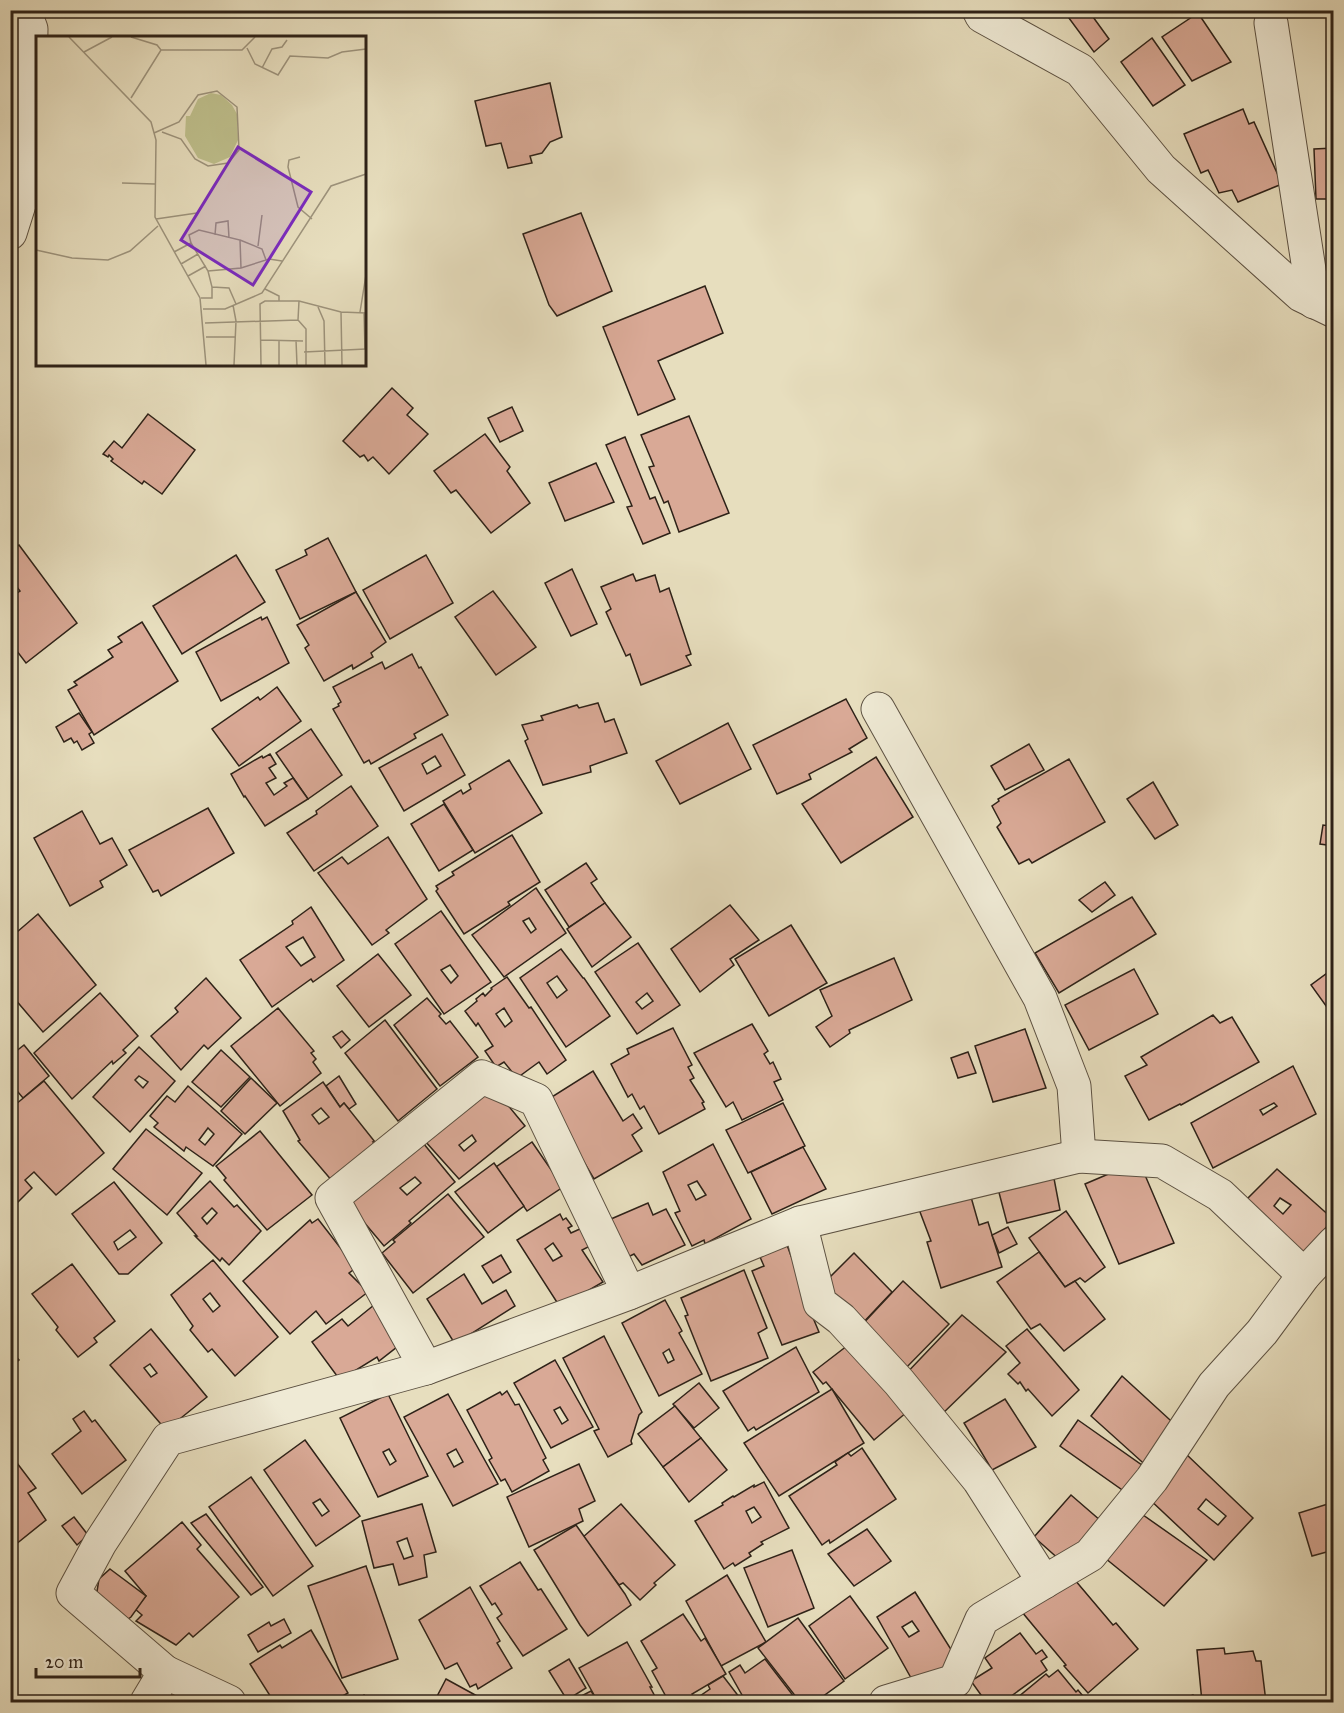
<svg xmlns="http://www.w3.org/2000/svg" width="1344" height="1713" font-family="'IM FELL Great Primer',serif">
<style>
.building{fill:#d9a996;stroke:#2e2218;stroke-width:1.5;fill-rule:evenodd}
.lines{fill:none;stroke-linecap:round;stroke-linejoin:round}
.minor-casing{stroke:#5c5142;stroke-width:35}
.minor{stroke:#efead5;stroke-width:33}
.inset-road{fill:none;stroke:#9d937c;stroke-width:1.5}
.view{fill:#7b2cbf;fill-opacity:0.15;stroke:#7b2cbf;stroke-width:3}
.inset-edge{fill:none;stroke:#2e2218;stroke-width:3}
</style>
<rect width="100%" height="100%" fill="#e7debe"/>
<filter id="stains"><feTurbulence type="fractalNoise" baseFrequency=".00333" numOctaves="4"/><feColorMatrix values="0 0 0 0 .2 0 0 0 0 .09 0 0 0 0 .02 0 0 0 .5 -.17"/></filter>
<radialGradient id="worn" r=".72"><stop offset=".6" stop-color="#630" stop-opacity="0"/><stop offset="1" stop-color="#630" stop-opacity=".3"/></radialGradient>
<g class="building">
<polygon points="1063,10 1088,10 1109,39 1094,52"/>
<polygon points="1309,10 1330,10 1311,15"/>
<polygon points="1198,13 1231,62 1192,81 1162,37"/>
<polygon points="1152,38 1185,85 1153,106 1121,62"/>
<polygon points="550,83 562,137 550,142 542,153 530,156 532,163 508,168 501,143 486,146 475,101"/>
<polygon points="1243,109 1249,124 1254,122 1282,184 1238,202 1232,190 1219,193 1208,170 1201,173 1184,134"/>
<polygon points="1334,148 1334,199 1316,199 1314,149"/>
<polygon points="581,213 612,291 557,316 549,305 523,234"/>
<polygon points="705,286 723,333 658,361 675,399 638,415 603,327"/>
<polygon points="392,388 413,408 407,415 428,434 389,474 373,457 368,461 364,455 360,457 343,441"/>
<polygon points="512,407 523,431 500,442 488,418"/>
<polygon points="148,414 195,450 162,494 144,481 142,484 111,461 113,459 109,455 108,457 103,454 114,441 122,448"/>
<polygon points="689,416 729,513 679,532 668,501 664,503 649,467 654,466 641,435"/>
<polygon points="485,434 510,467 507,471 530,503 491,533 456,490 451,493 434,471"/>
<polygon points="625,437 650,499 655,497 670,533 643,544 627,507 632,506 606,445"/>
<polygon points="596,463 614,502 565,521 549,483"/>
<polygon points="328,538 356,592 300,619 276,570 307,555 305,550"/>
<polygon points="19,545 77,623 26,663 10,642 10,590 14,595 20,591 10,578 10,550"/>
<polygon points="236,555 265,602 182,654 153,606"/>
<polygon points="426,555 453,603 390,639 363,590"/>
<polygon points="572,569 597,624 571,636 545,583"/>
<polygon points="633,574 636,581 655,575 660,592 669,588 691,654 686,656 691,665 641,685 630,654 626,656 606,612 611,609 601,587"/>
<polygon points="493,591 536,647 496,675 455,617"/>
<polygon points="356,592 386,642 371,653 373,657 353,669 352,665 324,681 305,648 309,645 297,625"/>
<polygon points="261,617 262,620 267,617 289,663 221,701 196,652"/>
<polygon points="142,622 178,681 94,735 68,690 77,685 74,682 113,657 108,650 122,642 118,637"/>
<polygon points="412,654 419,668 421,667 448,715 414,734 416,738 371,764 369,760 364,763 333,709 339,706 338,704 341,702 333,687 382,662 385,669"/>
<polygon points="277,687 301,721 239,766 212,729 258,697 260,700"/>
<polygon points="846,699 867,738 849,749 852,752 809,774 811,779 777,794 753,745"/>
<polygon points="598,703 605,722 614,719 627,753 590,766 591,772 543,785 525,741 528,739 522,725 543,720 541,716 577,705 579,708"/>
<polygon points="79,713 92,732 89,734 94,743 82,750 77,741 74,743 71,738 64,742 56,727"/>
<polygon points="728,723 751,769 680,804 656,761"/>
<polygon points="311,729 342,775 308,799 276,753"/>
<path d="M442 734 465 775 404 811 379 768ZM435 756 441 766 427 774 422 764Z"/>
<polygon points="1029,744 1044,770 1005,790 991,766"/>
<polygon points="270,754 276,764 269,768 276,778 266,783 274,795 287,786 284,783 293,778 308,799 265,826 245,796 244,797 231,774 262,756 263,758"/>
<polygon points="876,757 913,817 841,863 802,804"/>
<polygon points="1069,759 1105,822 1032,863 1029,859 1019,864 997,827 1001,823 992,806 999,801 998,799"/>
<polygon points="509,760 542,813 475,853 443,801 461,790 463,794 471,789 469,784"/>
<polygon points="1153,782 1178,825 1155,839 1127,799"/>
<polygon points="351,786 378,826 314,871 287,833 317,814 316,811"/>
<polygon points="444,804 473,850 439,871 411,824"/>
<polygon points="208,808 234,853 161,896 158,890 153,892 129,850"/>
<polygon points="1334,810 1334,846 1320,844 1323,825 1330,826"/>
<polygon points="82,811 100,844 112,838 127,865 100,881 103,887 70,906 34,838"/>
<polygon points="512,835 540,882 508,902 510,905 464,934 436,891 438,889 436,886 454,875 452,872"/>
<polygon points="388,837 427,899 386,930 389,933 372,945 318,873 342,857 348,864"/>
<polygon points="586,863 597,879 591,883 605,903 569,927 545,890"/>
<polygon points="1105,882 1115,895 1092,912 1079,900"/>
<path d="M536 888 566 933 504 977 472 935ZM529 918 536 929 531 933 523 921Z"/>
<polygon points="1132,897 1156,934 1059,993 1035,953"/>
<polygon points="605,903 631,937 592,967 567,929"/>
<polygon points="730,905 759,940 730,959 734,965 700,992 671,949"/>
<path d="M311 907 344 960 313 982 311 979 272 1007 240 960 293 924 292 921ZM303 937 315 957 301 966 286 947Z"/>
<path d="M441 911 491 982 444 1014 395 944ZM450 965 458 976 451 983 441 970Z"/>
<polygon points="38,914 96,985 43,1032 14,998 10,1000 10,938"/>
<polygon points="791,925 827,983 769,1016 735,959"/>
<path d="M638 943 680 1005 637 1034 595 972ZM647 993 653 1001 642 1009 636 1002Z"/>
<path d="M561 949 583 978H584L610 1016 566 1047 520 978ZM557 976 567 990 557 998 547 983Z"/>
<polygon points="378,954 411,995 369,1027 337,986"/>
<polygon points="894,958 912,1000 849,1030 850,1033 830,1047 816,1027 832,1016 820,990"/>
<polygon points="1334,968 1334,1017 1311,985"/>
<polygon points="1134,969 1158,1014 1089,1050 1065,1005"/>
<path d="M507 977 529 1008 531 1007 566 1060 547 1074 539 1062 517 1078 504 1062 496 1067 485 1051 493 1046 478 1023 476 1026 465 1011 477 1001 476 999 483 993 485 996 492 989 491 988ZM504 1008 512 1021 505 1027 496 1014Z"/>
<polygon points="206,978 241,1018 208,1049 204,1045 181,1070 151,1036 178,1012 175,1008"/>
<polygon points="100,993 138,1036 123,1050 126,1053 113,1064 112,1061 72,1099 34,1053"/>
<polygon points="427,998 441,1014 439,1016 446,1024 450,1021 478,1057 440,1086 394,1025"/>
<polygon points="278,1008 314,1051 311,1053 316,1059 313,1062 321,1073 280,1106 231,1046"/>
<polygon points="1213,1015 1220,1023 1232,1017 1259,1062 1181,1105 1180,1104 1149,1120 1125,1076 1147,1065 1141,1057"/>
<polygon points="385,1020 437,1089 398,1121 345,1053"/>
<polygon points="752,1024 768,1051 764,1054 770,1064 773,1062 781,1079 774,1082 783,1100 742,1120 733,1102 726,1107 694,1053"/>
<polygon points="673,1028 692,1065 688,1067 694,1078 690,1080 704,1102 702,1103 705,1109 659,1134 644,1106 640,1109 632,1094 628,1097 611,1064 629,1054 627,1049"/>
<polygon points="1025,1029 1046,1088 993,1102 975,1046"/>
<polygon points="342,1031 350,1040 341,1048 333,1037"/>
<polygon points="24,1045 49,1076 23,1098 18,1092 10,1098 10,1056"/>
<path d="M139 1047 175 1081 130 1132 93 1097ZM139 1076 148 1082 143 1088 135 1080Z"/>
<polygon points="221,1050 250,1077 221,1107 192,1082"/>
<polygon points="968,1052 976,1073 958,1078 951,1058"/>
<path d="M1293 1066 1316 1114 1213 1168 1191 1123ZM1274 1103 1277 1106 1263 1115 1260 1110Z"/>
<polygon points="593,1071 623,1121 633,1114 642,1128 632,1135 642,1151 594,1179 547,1100"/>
<polygon points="339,1076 356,1104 349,1109 344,1103 340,1107 326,1086"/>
<polygon points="251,1078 277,1103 245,1134 221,1111"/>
<polygon points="44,1081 104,1153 56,1195 34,1172 25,1180 32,1188 13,1207 10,1204 10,1109"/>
<path d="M323 1082 340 1107 344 1103 375 1142H373L377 1148 333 1182 298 1141 300 1140 283 1111ZM321 1108 329 1117 319 1124 312 1115Z"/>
<path d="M188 1086 242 1134 213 1166 186 1147 184 1151 154 1127 158 1123 150 1116 167 1096 175 1102ZM208 1128 214 1134 205 1145 199 1140Z"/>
<path d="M492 1086 525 1126 459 1179 425 1141ZM472 1135 476 1141 464 1151 459 1145Z"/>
<polygon points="783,1103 805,1146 748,1173 726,1130"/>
<polygon points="146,1129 202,1173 167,1215 113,1169"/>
<polygon points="260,1131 312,1195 267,1230 224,1180 226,1178 216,1166"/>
<path d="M419 1138 455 1182 409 1221 411 1223 384 1246 347 1202ZM415 1177 421 1183 407 1195 400 1188Z"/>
<polygon points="532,1142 563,1187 527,1211 496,1167"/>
<path d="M713 1144 751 1219 705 1244 704 1240 692 1246 675 1213 680 1211 663 1172ZM697 1181 706 1195 696 1200 688 1185Z"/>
<polygon points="803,1147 826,1189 772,1214 751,1172"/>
<polygon points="1139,1161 1174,1243 1119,1264 1085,1184"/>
<polygon points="494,1163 524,1206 488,1233 455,1192"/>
<polygon points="1052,1168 1060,1210 1007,1223 996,1181"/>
<path d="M1277 1169 1333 1219 1302 1257 1244 1202ZM1280 1198 1291 1205 1283 1214 1274 1206Z"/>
<path d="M210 1181 234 1207 237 1205 261 1231 229 1265 222 1258 220 1261 195 1236H197L177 1213ZM212 1208 217 1213 207 1224 202 1218Z"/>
<path d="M114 1182 162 1243 128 1274H119L72 1214ZM130 1230 136 1237 118 1250 114 1242Z"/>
<polygon points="969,1190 979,1225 988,1222 1002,1267 941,1288 927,1242 931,1241 917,1204"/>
<polygon points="448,1194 484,1237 413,1293 382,1253 395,1242 393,1240"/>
<polygon points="648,1203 653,1215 666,1209 685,1245 642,1265 634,1254 626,1258 611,1219"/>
<polygon points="1066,1211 1105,1267 1085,1282 1080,1278 1065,1287 1029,1238"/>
<path d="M560 1214 563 1220 566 1218 572 1226 568 1228 571 1233 582 1228 592 1245 582 1250 603 1282 560 1307 517 1240ZM553 1243 562 1256 553 1261 545 1249Z"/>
<polygon points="318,1219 356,1268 349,1273 368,1292 326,1324 316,1311 290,1334 243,1281 310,1220 312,1223"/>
<polygon points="1008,1227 1017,1244 999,1253 992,1235"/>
<polygon points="787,1245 791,1256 794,1253 811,1313 819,1332 782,1345 752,1271 764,1266 760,1257"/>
<polygon points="1039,1252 1065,1287 1075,1281 1105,1319 1064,1351 1040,1324 1031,1329 997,1282"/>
<polygon points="854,1253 892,1292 859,1327 818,1289"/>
<polygon points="501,1255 511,1272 493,1283 482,1266"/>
<path d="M213 1260 278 1337 235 1376 212 1349 208 1352 190 1330 193 1326 171 1295ZM210 1293 220 1306 213 1312 203 1299Z"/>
<polygon points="72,1264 115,1321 94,1338 97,1342 78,1357 56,1330 58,1327 32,1294"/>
<polygon points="744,1270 767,1328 758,1333 768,1358 711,1381 685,1316 688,1315 681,1298"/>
<polygon points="464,1274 482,1304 506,1290 515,1306 455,1344 427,1299"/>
<polygon points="903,1281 949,1324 902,1372 858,1329"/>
<path d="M665 1300 682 1331 679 1333 702 1374 659 1396 622 1323ZM669 1349 674 1360 668 1363 663 1353Z"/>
<polygon points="374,1305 402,1343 379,1361 377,1357 340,1380 312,1342 342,1319 348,1326"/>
<polygon points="962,1315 1006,1352 938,1418 901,1379"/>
<path d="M151 1329 207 1397 166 1430 110 1365ZM150 1364 157 1373 151 1377 144 1368Z"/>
<polygon points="1027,1329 1079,1390 1052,1416 1028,1389 1026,1391 1020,1382 1018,1384 1008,1374 1020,1363 1006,1346"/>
<polygon points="604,1336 642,1412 639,1415 631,1441 632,1444 608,1457 594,1431 599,1429 563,1358"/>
<polygon points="856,1339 914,1406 874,1440 826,1382 823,1384 813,1372"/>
<polygon points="796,1347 819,1392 756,1430 754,1427 748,1431 723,1391"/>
<polygon points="10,1350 19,1360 10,1368"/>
<path d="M555 1360 593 1427 551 1448 514 1383ZM560 1407 568 1420 562 1424 554 1410Z"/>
<polygon points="1122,1376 1181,1430 1151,1470 1091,1416"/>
<polygon points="699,1383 719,1408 694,1428 673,1404"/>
<polygon points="832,1389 864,1443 779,1496 744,1443"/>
<polygon points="507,1391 515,1405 519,1404 546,1458 543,1460 549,1471 512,1492 505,1479 501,1481 489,1460 492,1458 467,1410 500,1392 502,1395"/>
<path d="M388 1394 428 1476 378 1497 340 1418ZM389 1449 396 1461 390 1465 383 1452Z"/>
<path d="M448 1394 498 1484 453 1506 404 1417ZM456 1449 463 1462 454 1467 447 1454Z"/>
<polygon points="1005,1399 1036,1447 992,1470 964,1423"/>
<polygon points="675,1406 701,1438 663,1467 638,1434"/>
<polygon points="84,1411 92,1422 95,1420 126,1460 82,1494 52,1454 81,1431 73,1419"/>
<polygon points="1078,1420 1146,1468 1128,1494 1060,1446"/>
<polygon points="701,1438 727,1470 689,1502 663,1467"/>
<path d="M305 1440 360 1516 316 1546 264 1470ZM320 1499 329 1511 322 1516 313 1503Z"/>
<polygon points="862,1448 896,1499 830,1543 829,1540 822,1545 789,1496 837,1465 835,1462 848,1453 851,1456"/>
<path d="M1186 1454 1253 1518 1214 1560 1147 1497ZM1206 1499 1226 1516 1218 1525 1198 1509Z"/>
<polygon points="17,1463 36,1488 28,1493 46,1520 10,1549 10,1468"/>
<polygon points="579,1464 595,1501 579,1509 583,1521 529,1547 507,1497"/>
<polygon points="251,1477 313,1566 273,1596 209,1507"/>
<path d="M764 1482 789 1528 761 1542 763 1544 749 1553 751 1556 735 1566 733 1563 724 1569 695 1521 723 1505 722 1503 733 1496 734 1497 754 1485V1487ZM754 1507 761 1517 752 1523 746 1511Z"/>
<polygon points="1071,1495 1101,1521 1061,1561 1034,1537"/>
<polygon points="1334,1502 1334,1550 1312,1556 1299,1513"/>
<path d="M422 1504 436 1552 424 1555 427 1577 399 1585 393 1564 374 1568 362 1521ZM407 1538 413 1556 404 1559 397 1542Z"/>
<polygon points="621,1504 675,1565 654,1583 656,1585 640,1600 623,1583 619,1585 583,1537"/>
<polygon points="1136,1510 1207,1560 1164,1606 1100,1554"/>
<polygon points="206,1514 263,1587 251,1595 191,1523"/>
<polygon points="74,1517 88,1535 77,1545 62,1526"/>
<polygon points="182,1522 201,1545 197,1549 239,1597 193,1637 189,1633 176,1645 136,1621 142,1615 135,1609 146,1596 125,1571"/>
<polygon points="576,1525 625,1594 631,1605 588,1636 580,1625 534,1550"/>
<polygon points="867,1529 891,1561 854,1586 828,1554"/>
<polygon points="792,1550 814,1608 768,1627 744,1568"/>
<polygon points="520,1562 538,1590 541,1589 567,1629 523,1656 497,1618 502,1614 495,1603 492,1605 480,1586"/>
<polygon points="366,1566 398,1659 342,1678 308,1586"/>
<polygon points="110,1569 146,1596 131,1617 128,1619 96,1598 99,1579"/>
<polygon points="1069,1573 1113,1625 1116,1623 1138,1649 1088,1693 1064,1666 1066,1665 1022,1612"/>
<polygon points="727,1575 766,1642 721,1666 686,1601"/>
<polygon points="470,1587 500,1641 497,1643 512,1668 478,1689 476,1684 470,1687 457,1663 445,1669 419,1620"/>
<path d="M915 1592 957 1659 915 1685 877 1617ZM912 1621 919 1631 909 1637 902 1627Z"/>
<polygon points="850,1596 888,1648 845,1679 809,1626"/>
<polygon points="683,1614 701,1641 705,1638 726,1674 692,1694 696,1701 693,1702 669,1702 652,1671 657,1668 641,1641"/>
<polygon points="798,1618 844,1681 815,1702 800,1702 758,1648"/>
<polygon points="284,1619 291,1633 258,1652 248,1635 269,1622 271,1626"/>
<polygon points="311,1630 348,1693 332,1702 274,1702 250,1664 280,1645 282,1648"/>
<polygon points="1020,1633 1036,1654 1042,1650 1047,1657 1041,1661 1047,1670 1003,1702 986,1702 971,1681 992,1668 985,1658"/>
<polygon points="627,1642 652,1687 650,1687 658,1702 635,1702 632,1696 626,1700 627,1702 598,1702 579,1668"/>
<polygon points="1224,1648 1225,1654 1253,1651 1256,1661 1261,1661 1266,1702 1202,1702 1197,1650"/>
<polygon points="569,1659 586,1688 567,1700 549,1671"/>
<polygon points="765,1659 798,1702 746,1702 729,1672 740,1665 745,1673"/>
<polygon points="1058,1670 1076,1692 1078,1690 1088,1702 1012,1702 1046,1674 1049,1677"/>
<polygon points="723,1676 743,1702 704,1702 700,1696 710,1689 708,1685"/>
<polygon points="446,1679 488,1702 428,1702 430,1699 434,1702"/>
<polygon points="591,1691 598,1702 570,1702"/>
<polygon points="364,1695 369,1702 355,1701"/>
<polygon points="1193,1695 1196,1702 1175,1702"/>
</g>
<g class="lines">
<g class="minor-casing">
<g id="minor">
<polyline points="979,10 982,16 1080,70 1161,169 1301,295 1334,311"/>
<polyline points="1271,23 1314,302"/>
<polyline points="10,233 28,176 31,29 24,10"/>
<polyline points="878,709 1040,998 1074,1086 1079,1156"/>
<polyline points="800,1223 1079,1156 1162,1161 1220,1195 1304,1275"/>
<polyline points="426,1368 332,1198 482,1077 536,1100 629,1293"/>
<polyline points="1044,1582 1090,1555 1152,1479 1214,1385 1262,1332 1304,1275 1334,1243"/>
<polyline points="165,1672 229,1702"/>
<polyline points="147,1702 165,1672 73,1593 100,1543 168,1439 426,1368 629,1293 800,1223 820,1303 841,1319 899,1382 979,1480 1044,1582 982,1619 955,1681 886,1702"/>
</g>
</g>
<use href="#minor" class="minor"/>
</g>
<g transform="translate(36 36)">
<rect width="330" height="330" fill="#e7debe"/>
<path d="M175 57 185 59 196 69 201 78 202 104 194 121 178 128 162 122 149 100 150 80H154L162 63Z" fill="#bebf8c"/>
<path class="inset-road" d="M33 1 115 86 120 104 119 181 164 262 170 329M95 1 121 9 125 14M211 12 219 28 242 39 254 20 292 22 306 16 330 13M48 16 76 1M226 32 236 13 246 11 251 4M95 62 125 14H206L219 1M118 97 143 86 162 59 181 55 201 71 203 114 192 127 172 130 159 123 145 103 126 96M264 121 253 124 252 131 262 171 276 183M86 147 119 148M120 183 161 177M179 199 180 187 192 185 193 202M204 204 226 213 230 224M155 207 172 235 176 251V262H165M222 210 226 179M0 214 36 222 72 224 94 215 122 190M138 216 155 207 153 199 163 194 204 204 205 232 172 235M145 228 162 218M205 232 233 223 246 225M152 240 170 230M176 251 193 252 200 268M229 253 243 260V265M197 269 200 285 198 329M282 271 288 285 289 329M167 273H189L226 257 295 150 330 138M305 276 306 329M324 276 330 239M328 277 329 313M262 284 263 265M169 287 262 284 270 293V329M170 301H199M225 304 267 305M243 304V329M260 304 261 329M268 316 330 313M225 329 224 268 229 265H263L305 276 330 277"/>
<path class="view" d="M202 111 275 156 217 249 145 204Z"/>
<rect width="330" height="330" class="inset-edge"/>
</g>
<rect width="1344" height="1713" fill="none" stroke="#e7debe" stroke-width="36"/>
<rect x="12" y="12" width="1320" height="1689" fill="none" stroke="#2e2218" stroke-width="3"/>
<rect x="18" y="18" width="1308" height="1677" fill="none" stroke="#2e2218" stroke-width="1.5"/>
<path d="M36 1668v9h104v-9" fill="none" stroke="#2e2218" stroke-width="3"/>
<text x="45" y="1668" font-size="18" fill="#2e2218" stroke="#efead5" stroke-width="4.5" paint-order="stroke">20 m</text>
<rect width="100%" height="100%" filter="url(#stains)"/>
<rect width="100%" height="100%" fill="url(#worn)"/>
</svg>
